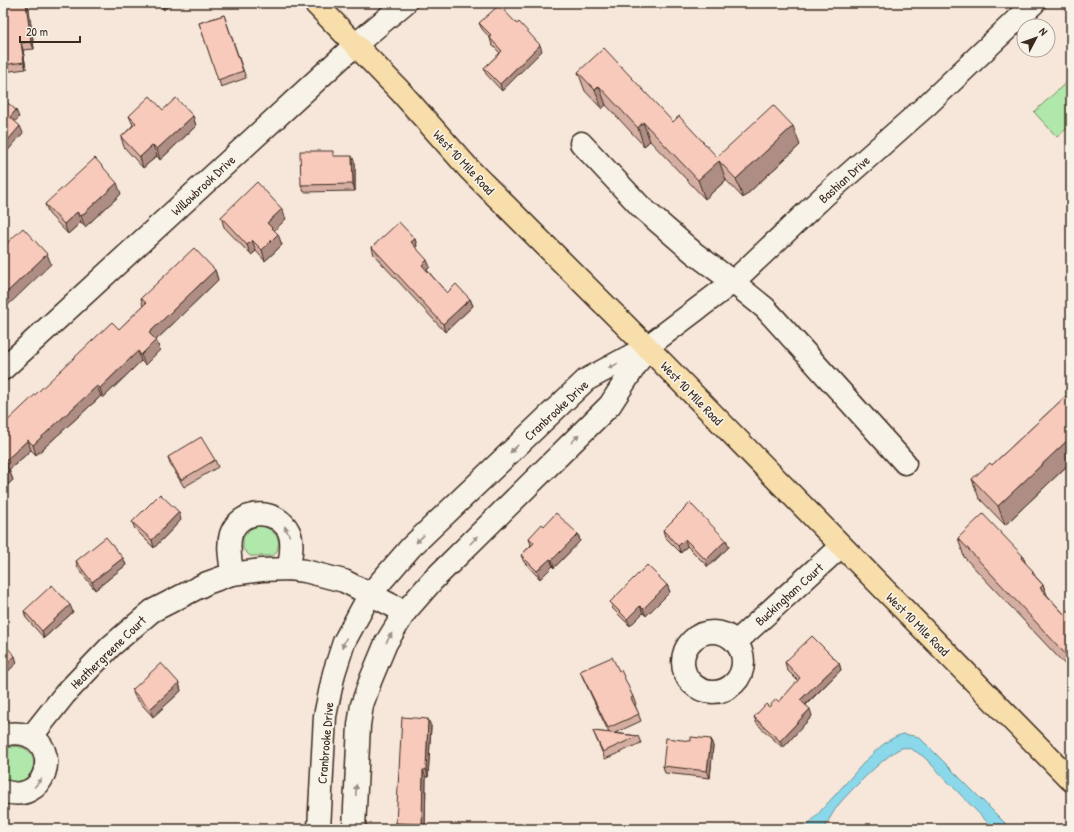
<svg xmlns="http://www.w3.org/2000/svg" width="1074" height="832" font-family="'Patrick Hand',sans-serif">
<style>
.green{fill:#b0e7aa;stroke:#768864}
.water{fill:#8ad8e9;stroke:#6a9298}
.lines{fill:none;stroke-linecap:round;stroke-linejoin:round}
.minor-casing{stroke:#3b2a1e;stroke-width:25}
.major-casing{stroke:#3b2a1e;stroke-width:25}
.minor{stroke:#f7f3e8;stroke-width:22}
.major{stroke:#f8deab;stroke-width:22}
.wall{fill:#d5aea2;stroke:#3b2a1e}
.shaded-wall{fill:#ae8d84;stroke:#3b2a1e}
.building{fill:#f8cabc;stroke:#3b2a1e}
.oneway{fill:#998e83}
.labels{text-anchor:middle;stroke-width:3.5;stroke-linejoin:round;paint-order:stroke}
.street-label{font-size:13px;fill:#3b2a1e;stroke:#f7f3e8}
</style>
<rect width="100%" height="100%" fill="#f7e7db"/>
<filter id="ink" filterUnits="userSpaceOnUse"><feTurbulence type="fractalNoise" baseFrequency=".025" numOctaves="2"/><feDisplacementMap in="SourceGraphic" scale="8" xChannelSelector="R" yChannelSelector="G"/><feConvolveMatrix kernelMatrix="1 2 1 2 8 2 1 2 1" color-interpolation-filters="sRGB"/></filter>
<g filter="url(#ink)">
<g class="green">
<polygon points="1071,78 1071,125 1057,137 1034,112"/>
<path d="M261 525C270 529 281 535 278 547 278 550 275 554 273 556H250L243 549V538L250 529Z"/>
<path d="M17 746C20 747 24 748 26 749 47 764 20 796 3 776V752L8 748Z"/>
</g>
<path class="water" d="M904 734 919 737 1011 829H994L924 757C918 753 909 746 902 748 890 751 849 792 840 803 833 811 829 821 823 829H805C817 814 831 800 844 785 859 769 882 738 904 734Z"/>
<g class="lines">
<g class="minor-casing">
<g id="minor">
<polyline points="581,143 641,207 694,253 733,282 765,308 905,463"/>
<polyline points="3,369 355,45 405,3"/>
<path d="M232 574C231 561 227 547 231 534 240 508 278 508 289 532 294 543 290 558 289 569"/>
<circle cx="713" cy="662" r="30"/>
<polyline points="736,642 841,546"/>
<path d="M3 736C11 732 19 733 27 735 62 747 46 806 3 791"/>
<polyline points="31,737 65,694 111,646 152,611 207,583 232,574 262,570 289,569 305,571 344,581 405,612"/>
<polyline points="319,829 325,716 334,673 344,642 370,594 411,547 586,380 647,347 733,282 824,196 927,105 1034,3"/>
<polyline points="354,829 359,725 362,705 371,679 386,643 405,612 433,580 610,405 646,349"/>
</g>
</g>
<g class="major-casing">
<polyline id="major" points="315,3 400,91 470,170 647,347 1071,780"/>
</g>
<use href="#minor" class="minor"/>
<use href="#major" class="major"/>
</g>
<g class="wall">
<polygon points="3,3 28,3 34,49 23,50 26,69 3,72"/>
<polygon points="158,3 171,3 164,10"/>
<polygon points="224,15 246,78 221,87 199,23"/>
<polygon points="479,23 542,51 502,91 486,74 484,68 500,53 492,45 490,38 482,29"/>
<polygon points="578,72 673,122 717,157 800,145 743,198 726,180 705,199 650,141 644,146 606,105 602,109 585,91"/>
<polygon points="129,116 193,116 196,126 160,160 157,156 143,168 124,147 121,137 133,125"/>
<polygon points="334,156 355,163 355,191 304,192 301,185"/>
<polygon points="121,194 85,227 81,222 68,234 49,214 45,204"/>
<polygon points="221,217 286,219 274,231 282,245 265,261 256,251 251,255 224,227"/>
<polygon points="415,239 417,246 415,247 430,267 427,270 447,293 470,299 473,306 445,332 374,255 372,247"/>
<polygon points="215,270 218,280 156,340 160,350 145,365 141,361 103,398 101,396 36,455 31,450 9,470 13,480 3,489 3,425 119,329 143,306 141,298"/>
<polygon points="1071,386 1071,462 1005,525 979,498 972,479 992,465 1067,395 1066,392"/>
<polygon points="168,457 215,460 218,467 184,487 170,464"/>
<polygon points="181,520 154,548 135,529 132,522"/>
<polygon points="544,526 578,534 580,541 554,568 553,566 540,579 524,562 521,555 531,545 529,538"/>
<polygon points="663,530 726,540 729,547 708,567 687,546 681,553 665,537"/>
<polygon points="958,538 1025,563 1033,571 1035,576 1043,585 1047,595 1064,614 1071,612 1071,671 964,557"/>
<polygon points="123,558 126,565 95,590 78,568 76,561"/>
<polygon points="667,585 670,592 646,616 643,613 630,626 613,609 610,602"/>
<polygon points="24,611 73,612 44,638 26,618"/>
<polygon points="785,662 839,663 841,670 806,705 812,716 783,748 757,724 754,717 769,707 779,702 798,681 787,670"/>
<polygon points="580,671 619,671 633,697 636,704 635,705 641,721 615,733 638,736 641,743 605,759 593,731 609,733 583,678"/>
<polygon points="179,683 181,691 153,717 135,697 132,690"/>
<polygon points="431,726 428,777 426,777 425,829 399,829 396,823"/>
<polygon points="713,746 710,778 665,773 663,766"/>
</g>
<g class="shaded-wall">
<polygon points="26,3 28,3 34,49 31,42"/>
<polygon points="162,3 171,3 164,10"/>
<polygon points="21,43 23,50 26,69 24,62"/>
<polygon points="540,45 542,51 502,91 500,84"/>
<polygon points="599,86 606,105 602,109 595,90"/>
<polygon points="16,110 19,117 13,124 10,117"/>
<polygon points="193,116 196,126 160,160 157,149"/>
<polygon points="643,122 650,141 644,146 638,128"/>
<polygon points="20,126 23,133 5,154 3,149 3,146"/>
<polygon points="793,126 800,145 743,198 736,179"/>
<polygon points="153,145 157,156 143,168 140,157"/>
<polygon points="352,156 355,163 355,191 353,184"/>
<polygon points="719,161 726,180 705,199 698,180"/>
<polygon points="117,183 121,194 85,227 81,216"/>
<polygon points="282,209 286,219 271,234 267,223"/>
<polygon points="77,212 81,222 68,234 64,224"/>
<polygon points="278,234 282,245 265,261 262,250"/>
<polygon points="415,239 417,246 413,249 411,242"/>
<polygon points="252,240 256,251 251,255 247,245"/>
<polygon points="47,254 51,264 3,310 3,296"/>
<polygon points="427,260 430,267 424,272 422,265"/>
<polygon points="215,270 218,280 153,343 149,333"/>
<polygon points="470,299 473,306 445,332 443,324"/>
<polygon points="156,340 160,350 145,365 141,355"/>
<polygon points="138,351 141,361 103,398 100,388"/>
<polygon points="97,386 101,396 36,455 33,445"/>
<polygon points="1071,437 1071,462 1005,525 998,506"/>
<polygon points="28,440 31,450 9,470 13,480 3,489 3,463"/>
<polygon points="179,512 181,520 154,548 152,540"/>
<polygon points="578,534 580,541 554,568 552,560"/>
<polygon points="685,539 687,546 681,553 678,546"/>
<polygon points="726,540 729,547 708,567 706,560"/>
<polygon points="1023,556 1030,575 1021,558"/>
<polygon points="123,558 126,565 95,590 92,582"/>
<polygon points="550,559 553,566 540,579 537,571"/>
<polygon points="667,585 670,592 646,616 643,609"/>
<polygon points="1043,585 1050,603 1040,588"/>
<polygon points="70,605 73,612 44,638 42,631"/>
<polygon points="640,606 643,613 630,626 627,619"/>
<polygon points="15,656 17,663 3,676 3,667"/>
<polygon points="839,663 841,670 803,707 800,700"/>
<polygon points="179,683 181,691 153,717 150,709"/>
<polygon points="810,709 812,716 783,748 780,741"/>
<polygon points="428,719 431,726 428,777 426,770"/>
<polygon points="711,739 713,746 710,778 707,771"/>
<polygon points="423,770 426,777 425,829 424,829 422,824"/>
</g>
<g class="building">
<polygon points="3,3 26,3 31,42 21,43 24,62 3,65"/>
<polygon points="499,5 517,24 519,22 540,45 500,84 484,68 502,51 490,38 492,36 479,23"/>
<polygon points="224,15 243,71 218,80 199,23"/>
<polygon points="604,48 673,122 679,116 717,157 773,105 793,126 736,179 719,161 698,180 643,122 638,128 599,86 595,90 578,72"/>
<polygon points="150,96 163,110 176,98 193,116 157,149 153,145 140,157 121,137 136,123 129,116"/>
<polygon points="3,99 16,110 10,117 20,126 3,146"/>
<polygon points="300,151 333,151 333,156 352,156 353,184 301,185"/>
<polygon points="95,158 117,183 81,216 77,212 64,224 45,204"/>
<polygon points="257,182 282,209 267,223 278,234 262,250 252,240 247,245 221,217"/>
<polygon points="399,222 415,239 411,242 427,260 422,265 447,293 456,284 470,299 443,324 372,247"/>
<polygon points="23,228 47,254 3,296 3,244 6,244"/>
<polygon points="194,248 215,270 149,333 156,340 141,355 138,351 100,388 97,386 33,445 28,440 3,463 3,425 112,322 119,329 146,303 141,298"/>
<polygon points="1071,386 1071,437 998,506 972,479 990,463 992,465 1068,394 1066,392"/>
<polygon points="201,437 215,460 181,480 168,457"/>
<polygon points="3,463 9,470 3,476"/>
<polygon points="160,494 179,512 152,540 132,522"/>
<polygon points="690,503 726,540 706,560 685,539 678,546 663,530"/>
<polygon points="556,513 578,534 552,560 550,559 537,571 521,555 534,543 529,538 542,524 544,526"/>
<polygon points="983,514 1023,556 1021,558 1033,571 1032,573 1043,585 1040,588 1064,614 1069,610 1071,612 1071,660 958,538"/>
<polygon points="106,537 123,558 92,582 76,561"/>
<polygon points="647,565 667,585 643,609 640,606 627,619 610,602"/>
<polygon points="52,585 70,605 42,631 24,611"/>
<polygon points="812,636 839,663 800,700 810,709 780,741 754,717 766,704 769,707 776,699 779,702 800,678 785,662"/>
<polygon points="3,643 15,656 3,667"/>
<polygon points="612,657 619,671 621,670 633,697 631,698 639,714 608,728 580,671"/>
<polygon points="161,663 179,683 150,709 132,690"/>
<polygon points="402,717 428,719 426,770 423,770 422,824 396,823"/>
<polygon points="593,731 638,736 603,752"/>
<polygon points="691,737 711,739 707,771 663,766 666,738 691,741"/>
</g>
<defs><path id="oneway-solid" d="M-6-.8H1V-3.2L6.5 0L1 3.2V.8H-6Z"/></defs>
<g class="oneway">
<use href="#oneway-solid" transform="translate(613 366) rotate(152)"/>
<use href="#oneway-solid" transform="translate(575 439) rotate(-45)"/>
<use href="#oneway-solid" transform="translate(514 449) rotate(136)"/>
<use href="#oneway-solid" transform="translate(287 531) rotate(-117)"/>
<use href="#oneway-solid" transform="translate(420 539) rotate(136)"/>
<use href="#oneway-solid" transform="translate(474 540) rotate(-45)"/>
<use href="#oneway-solid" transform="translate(389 638) rotate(-59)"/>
<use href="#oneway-solid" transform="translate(344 643) rotate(113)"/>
<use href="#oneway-solid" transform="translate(38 783) rotate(-49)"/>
<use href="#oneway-solid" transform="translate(356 790) rotate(-88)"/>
</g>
</g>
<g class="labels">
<g class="street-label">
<text transform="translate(464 162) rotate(47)" y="5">West 10 Mile Road</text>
<text transform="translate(844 179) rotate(-42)" y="5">Bashian Drive</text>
<text transform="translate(203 185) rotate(-43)" y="5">Willowbrook Drive</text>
<text transform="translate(692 393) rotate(46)" y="5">West 10 Mile Road</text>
<text transform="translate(556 410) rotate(-43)" y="5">Cranbrooke Drive</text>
<text transform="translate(789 594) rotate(-42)" y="5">Buckingham Court</text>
<text transform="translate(918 624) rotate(45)" y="5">West 10 Mile Road</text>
<text transform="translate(108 652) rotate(-44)" y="5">Heathergreene Court</text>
<text transform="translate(325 743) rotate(-85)" y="5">Cranbrooke Drive</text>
</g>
</g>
<rect width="1074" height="832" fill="none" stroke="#f7f3e8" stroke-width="16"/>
<rect x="8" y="8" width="1058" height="816" fill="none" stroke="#3b2a1e" stroke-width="1.5" filter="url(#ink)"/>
<g transform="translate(1036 38) rotate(49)"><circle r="19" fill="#f7f3e8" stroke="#aca397"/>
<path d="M0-3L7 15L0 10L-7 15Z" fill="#3b2a1e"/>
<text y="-6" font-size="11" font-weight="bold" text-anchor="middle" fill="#3b2a1e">N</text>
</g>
<path d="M20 36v6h60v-6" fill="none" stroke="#3b2a1e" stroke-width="2"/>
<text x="26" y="36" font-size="12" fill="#3b2a1e" stroke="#f7f3e8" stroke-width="3" paint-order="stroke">20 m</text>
</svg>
